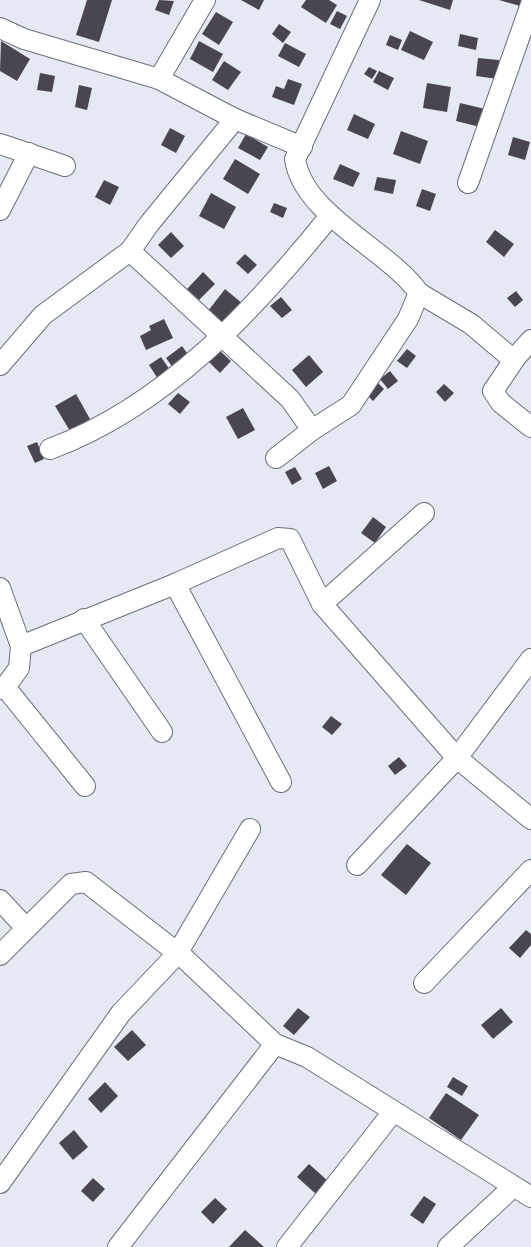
<svg xmlns="http://www.w3.org/2000/svg" width="531" height="1247" font-family="Rubik,sans-serif">
<style>
.building{fill:#4a464f}
.lines{fill:none;stroke-linecap:round;stroke-linejoin:round}
.street-casing{stroke:#6b6f78;stroke-width:22}
.street{stroke:#fff;stroke-width:20}
</style>
<rect width="100%" height="100%" fill="#e4e9f4"/>
<g class="building">
<polygon points="87,0 112,0 99,42 76,35"/>
<polygon points="159,0 174,1 169,15 155,10"/>
<polygon points="241,0 264,0 259,10"/>
<polygon points="306,0 329,0 337,5 326,23 301,7"/>
<polygon points="419,0 453,0 450,10"/>
<polygon points="499,0 529,0 527,8"/>
<polygon points="337,11 347,16 340,29 330,24"/>
<polygon points="216,12 233,22 219,45 202,34"/>
<polygon points="279,24 291,32 283,43 272,34"/>
<polygon points="410,31 433,42 424,60 401,50"/>
<polygon points="460,34 478,38 476,50 458,46"/>
<polygon points="390,35 402,40 398,50 386,45"/>
<polygon points="1,41 30,59 17,81 0,71"/>
<polygon points="199,41 223,54 213,72 190,59"/>
<polygon points="285,43 306,54 299,67 278,56"/>
<polygon points="478,58 499,60 498,79 476,76"/>
<polygon points="224,61 241,72 228,90 212,80"/>
<polygon points="369,67 377,71 372,79 364,74"/>
<polygon points="379,71 394,78 388,90 373,82"/>
<polygon points="40,73 55,76 52,92 37,90"/>
<polygon points="288,79 302,84 294,105 272,97 276,86 284,89"/>
<polygon points="427,83 451,87 447,112 423,108"/>
<polygon points="79,85 92,88 87,110 75,107"/>
<polygon points="460,103 485,109 480,127 456,121"/>
<polygon points="354,114 375,124 368,139 347,130"/>
<polygon points="170,128 185,136 176,153 161,145"/>
<polygon points="401,131 428,141 420,164 393,154"/>
<polygon points="246,134 268,147 260,160 238,148"/>
<polygon points="513,137 530,142 525,160 508,155"/>
<polygon points="235,159 260,174 248,194 223,179"/>
<polygon points="340,164 360,173 353,187 333,179"/>
<polygon points="377,177 396,180 393,194 374,190"/>
<polygon points="104,180 119,187 110,205 95,197"/>
<polygon points="422,189 436,194 430,211 416,206"/>
<polygon points="211,193 236,207 224,229 199,216"/>
<polygon points="274,203 287,208 283,218 270,212"/>
<polygon points="495,230 514,244 504,257 486,242"/>
<polygon points="171,232 184,246 171,258 158,245"/>
<polygon points="245,254 257,265 248,274 236,263"/>
<polygon points="203,272 215,284 199,300 187,289"/>
<polygon points="225,289 243,304 224,327 208,311"/>
<polygon points="516,291 523,300 515,307 507,298"/>
<polygon points="281,297 292,310 282,318 270,306"/>
<polygon points="164,319 173,338 146,350 140,336 151,330 149,326"/>
<polygon points="182,346 192,360 176,372 166,358"/>
<polygon points="407,349 416,356 407,368 397,361"/>
<polygon points="220,351 231,361 220,373 209,362"/>
<polygon points="309,355 323,372 306,387 292,370"/>
<polygon points="161,357 170,370 158,379 149,365"/>
<polygon points="390,371 398,381 388,389 380,379"/>
<polygon points="376,381 384,389 373,401 365,393"/>
<polygon points="444,384 454,393 445,402 436,392"/>
<polygon points="178,393 190,402 180,414 168,404"/>
<polygon points="76,394 90,419 70,431 55,406"/>
<polygon points="243,408 255,430 238,439 226,417"/>
<polygon points="37,442 44,459 35,463 27,446"/>
<polygon points="329,466 337,481 323,489 315,473"/>
<polygon points="295,467 302,479 292,485 285,472"/>
<polygon points="373,517 386,527 375,543 361,533"/>
<polygon points="331,716 342,724 332,735 322,727"/>
<polygon points="399,757 407,766 395,775 388,766"/>
<polygon points="407,844 431,863 406,895 381,875"/>
<polygon points="526,930 531,934 531,945 520,958 509,948"/>
<polygon points="298,1008 310,1017 294,1035 283,1026"/>
<polygon points="501,1008 513,1022 493,1039 481,1025"/>
<polygon points="132,1030 146,1045 128,1061 114,1047"/>
<polygon points="453,1077 468,1086 462,1096 447,1087"/>
<polygon points="105,1082 118,1096 101,1113 88,1099"/>
<polygon points="446,1093 479,1115 461,1140 429,1118"/>
<polygon points="74,1130 88,1147 73,1160 59,1143"/>
<polygon points="309,1164 328,1181 316,1194 297,1177"/>
<polygon points="93,1178 105,1189 93,1202 81,1191"/>
<polygon points="424,1196 436,1204 423,1224 410,1215"/>
<polygon points="215,1198 227,1209 213,1224 201,1212"/>
<polygon points="245,1230 264,1247 229,1247"/>
</g>
<g class="lines">
<g class="street-casing">
<g id="street">
<polyline points="0,28 24,39 159,79 235,119 302,147"/>
<polyline points="159,79 205,0"/>
<polyline points="0,144 65,166"/>
<polyline points="468,183 531,4"/>
<polyline points="0,210 29,153"/>
<polyline points="130,251 290,399 312,430"/>
<polyline points="419,293 471,324 509,356 516,357 531,340"/>
<polyline points="516,357 493,391 501,403 531,427"/>
<polyline points="0,365 43,315 130,251 149,224 235,119"/>
<path d="M50 449C166 406 255 309 330 216"/>
<path d="M276 458 312 430 351 405 408 319 419 293C388 249 303 215 295 159L370 0"/>
<polyline points="175,584 281,782"/>
<polyline points="0,588 21,646 19,668 5,687"/>
<polyline points="322,604 424,513"/>
<polyline points="84,619 162,732"/>
<polyline points="21,646 175,584 278,538 290,539 322,604 457,758 531,819"/>
<polyline points="0,689 5,687 85,786"/>
<polyline points="357,865 457,758 531,659"/>
<polyline points="0,900 26,928"/>
<polyline points="0,955 71,884 86,882 184,958 275,1044 307,1057 531,1197"/>
<polyline points="424,983 531,870"/>
<polyline points="0,1183 121,1013 177,954 250,829"/>
<polyline points="118,1247 275,1044"/>
<polyline points="287,1247 393,1112"/>
<polyline points="448,1247 513,1187"/>
</g>
</g>
<use href="#street" class="street"/>
</g>
</svg>
